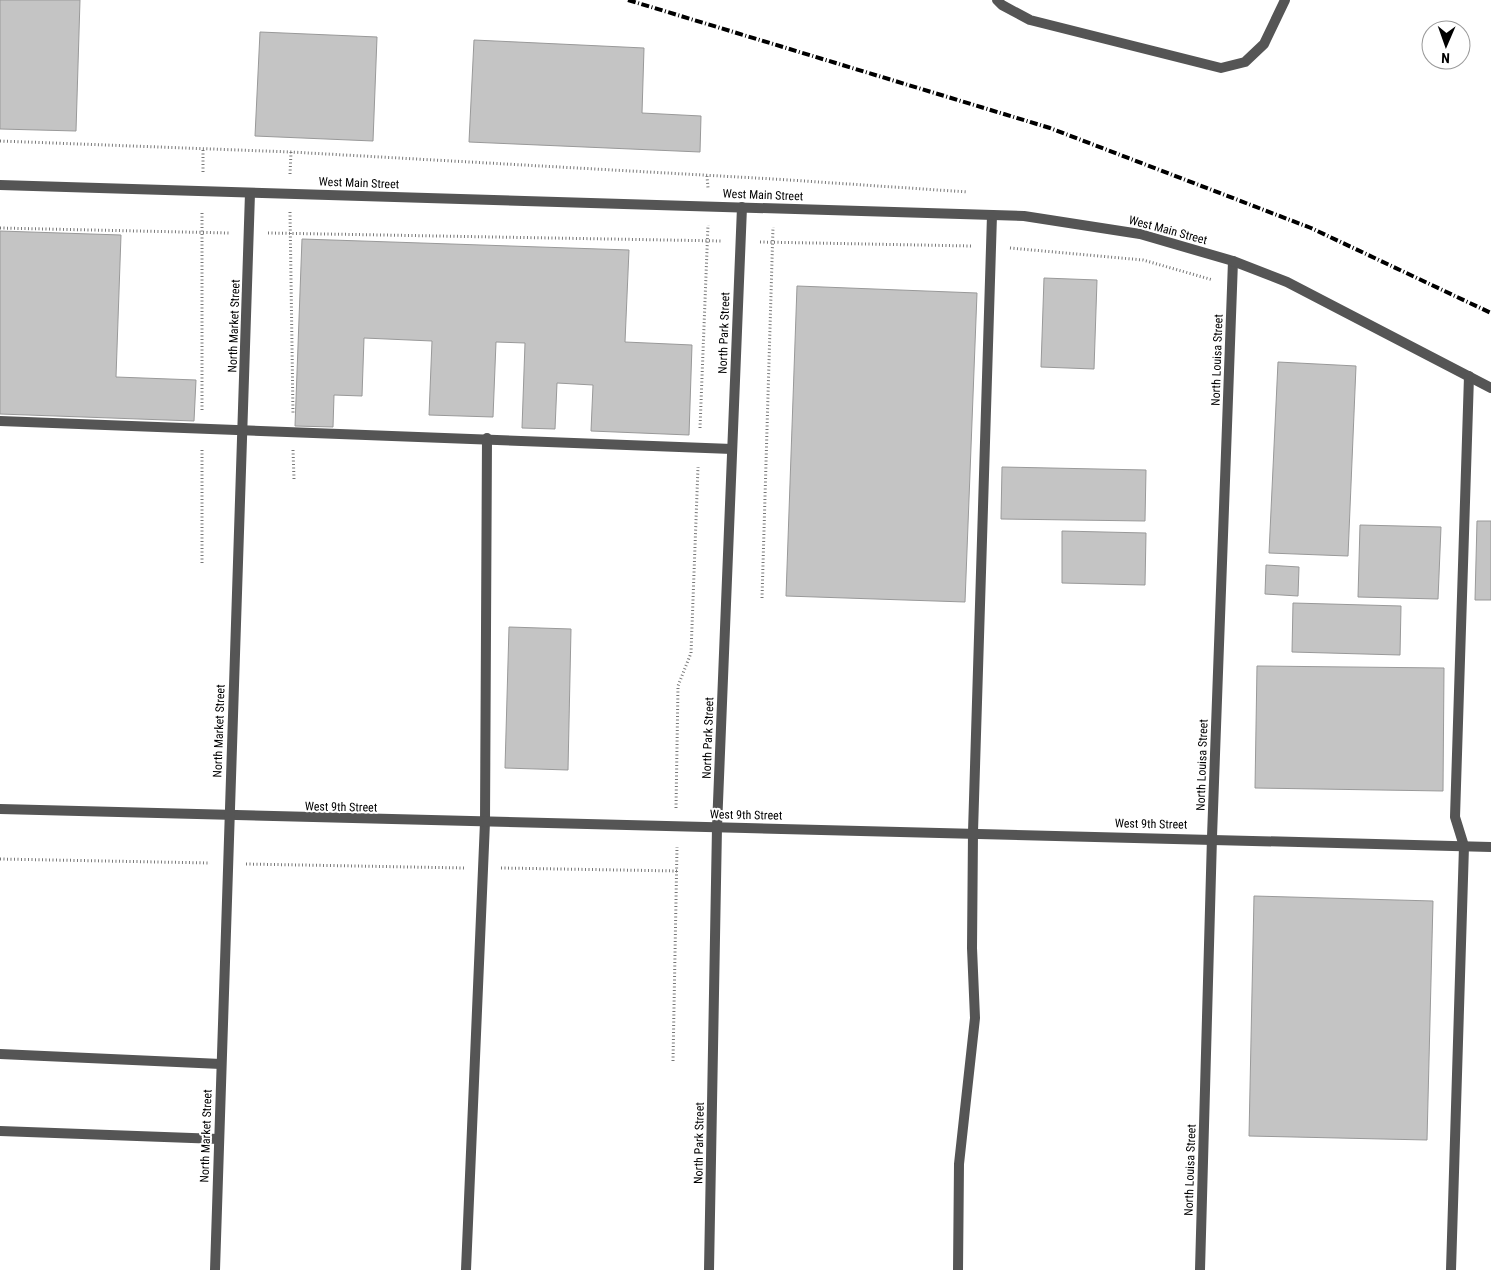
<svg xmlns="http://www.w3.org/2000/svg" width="1491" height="1270" font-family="'Roboto Condensed',sans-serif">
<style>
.building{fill:#c4c4c4;stroke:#999}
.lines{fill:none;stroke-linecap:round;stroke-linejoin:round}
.path{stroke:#777;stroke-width:3;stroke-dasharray:1 2.5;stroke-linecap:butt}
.service{stroke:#555;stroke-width:10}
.minor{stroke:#555;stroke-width:10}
.tertiary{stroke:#555;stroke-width:10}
.rail{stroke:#000;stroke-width:4;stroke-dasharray:8 2.5 1 2.5;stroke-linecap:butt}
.labels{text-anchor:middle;stroke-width:4;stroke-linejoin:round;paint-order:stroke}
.street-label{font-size:12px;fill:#000;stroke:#fff}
</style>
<rect width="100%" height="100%" fill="#fff"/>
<g class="building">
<polygon points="0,0 80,0 76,131 0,129"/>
<polygon points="260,32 377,37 373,141 255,136"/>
<polygon points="474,40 644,48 642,113 701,116 700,152 469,142"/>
<polygon points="0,231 121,235 116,377 196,380 194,421 0,414"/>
<polygon points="302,239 629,250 625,342 692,345 689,435 591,431 593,385 557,383 555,429 522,428 525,343 496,342 493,417 429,415 432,341 364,338 362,396 334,395 333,427 295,426"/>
<polygon points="1044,278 1097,280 1094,369 1041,367"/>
<polygon points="797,286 977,293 965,602 786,596"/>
<polygon points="1278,362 1356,366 1348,556 1269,553"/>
<polygon points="1002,467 1146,470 1145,521 1001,519"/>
<polygon points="1477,521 1491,521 1491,600 1475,600"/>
<polygon points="1360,525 1441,527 1438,599 1358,597"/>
<polygon points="1062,531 1146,533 1145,585 1062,583"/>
<polygon points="1266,565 1299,567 1298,596 1265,594"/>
<polygon points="1293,603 1401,606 1400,655 1292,652"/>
<polygon points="509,627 571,629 568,770 505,768"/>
<polygon points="1257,666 1444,668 1443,791 1255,788"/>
<polygon points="1254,896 1433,901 1427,1140 1249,1136"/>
</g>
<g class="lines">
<g class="path">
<polyline points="0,141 291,152 774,179 968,192"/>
<polyline points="203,172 203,150"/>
<polyline points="290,174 291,152"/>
<polyline points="707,176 708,188"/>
<polyline points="290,212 293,414"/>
<polyline points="0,228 229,233"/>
<polyline points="268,233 722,241"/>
<polyline points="760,242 972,246"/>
<polyline points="1010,248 1143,260 1213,280"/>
<polyline points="202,410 202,211"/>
<polyline points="700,428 708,225"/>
<polyline points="293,450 294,479"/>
<polyline points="202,563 202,449"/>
<polyline points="762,598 773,227"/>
<polyline points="676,808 678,686 691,653 698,467"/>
<polyline points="0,859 210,863"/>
<polyline points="246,864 465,868"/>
<polyline points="501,868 678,871"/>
<polyline points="673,1061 677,847"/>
</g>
<g class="service">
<polyline points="997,0 1002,5 1030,20 1221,68 1245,62 1264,44 1285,0"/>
<polyline points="0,421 732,449"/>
<polyline points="0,1054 221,1064"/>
<polyline points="0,1131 219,1139"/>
<polyline points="466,1270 485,822 487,438"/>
<polyline points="958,1270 959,1164 975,1018 972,948 973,832 992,215"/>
<polyline points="1451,1270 1464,846 1455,817 1469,376"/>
</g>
<g class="minor">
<path d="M0 809C497 826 994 830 1491 847"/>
<polyline points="215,1270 250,193"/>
<polyline points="709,1270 717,827 742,207"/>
<polyline points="1200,1270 1212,837 1233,261"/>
</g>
<polyline class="tertiary" points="0,185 1024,216 1140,234 1233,261 1287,282 1491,388"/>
<polyline class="rail" points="628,0 1050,128 1311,228 1491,313"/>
</g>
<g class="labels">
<g class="street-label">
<text transform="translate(359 183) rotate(2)" y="4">West Main Street</text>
<text transform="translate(763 195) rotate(2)" y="4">West Main Street</text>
<text transform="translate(1168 230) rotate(15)" y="4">West Main Street</text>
<text transform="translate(234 326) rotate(-88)" y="4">North Market Street</text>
<text transform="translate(724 333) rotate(-88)" y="4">North Park Street</text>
<text transform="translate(1217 360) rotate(-88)" y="4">North Louisa Street</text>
<text transform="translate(219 731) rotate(-88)" y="4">North Market Street</text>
<text transform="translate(708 738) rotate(-88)" y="4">North Park Street</text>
<text transform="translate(1202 765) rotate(-88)" y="4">North Louisa Street</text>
<text transform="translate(341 807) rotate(1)" y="4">West 9th Street</text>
<text transform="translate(746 815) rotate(1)" y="4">West 9th Street</text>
<text transform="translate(1151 824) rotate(1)" y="4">West 9th Street</text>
<text transform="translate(206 1136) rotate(-88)" y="4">North Market Street</text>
<text transform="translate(699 1143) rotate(-89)" y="4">North Park Street</text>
<text transform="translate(1190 1170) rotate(-88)" y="4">North Louisa Street</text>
</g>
</g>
<g transform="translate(1446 45) rotate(182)"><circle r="24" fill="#ffffff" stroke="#999999"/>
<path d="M0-4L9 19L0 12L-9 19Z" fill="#000000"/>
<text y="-8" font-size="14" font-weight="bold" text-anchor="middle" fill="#000000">N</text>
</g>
</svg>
